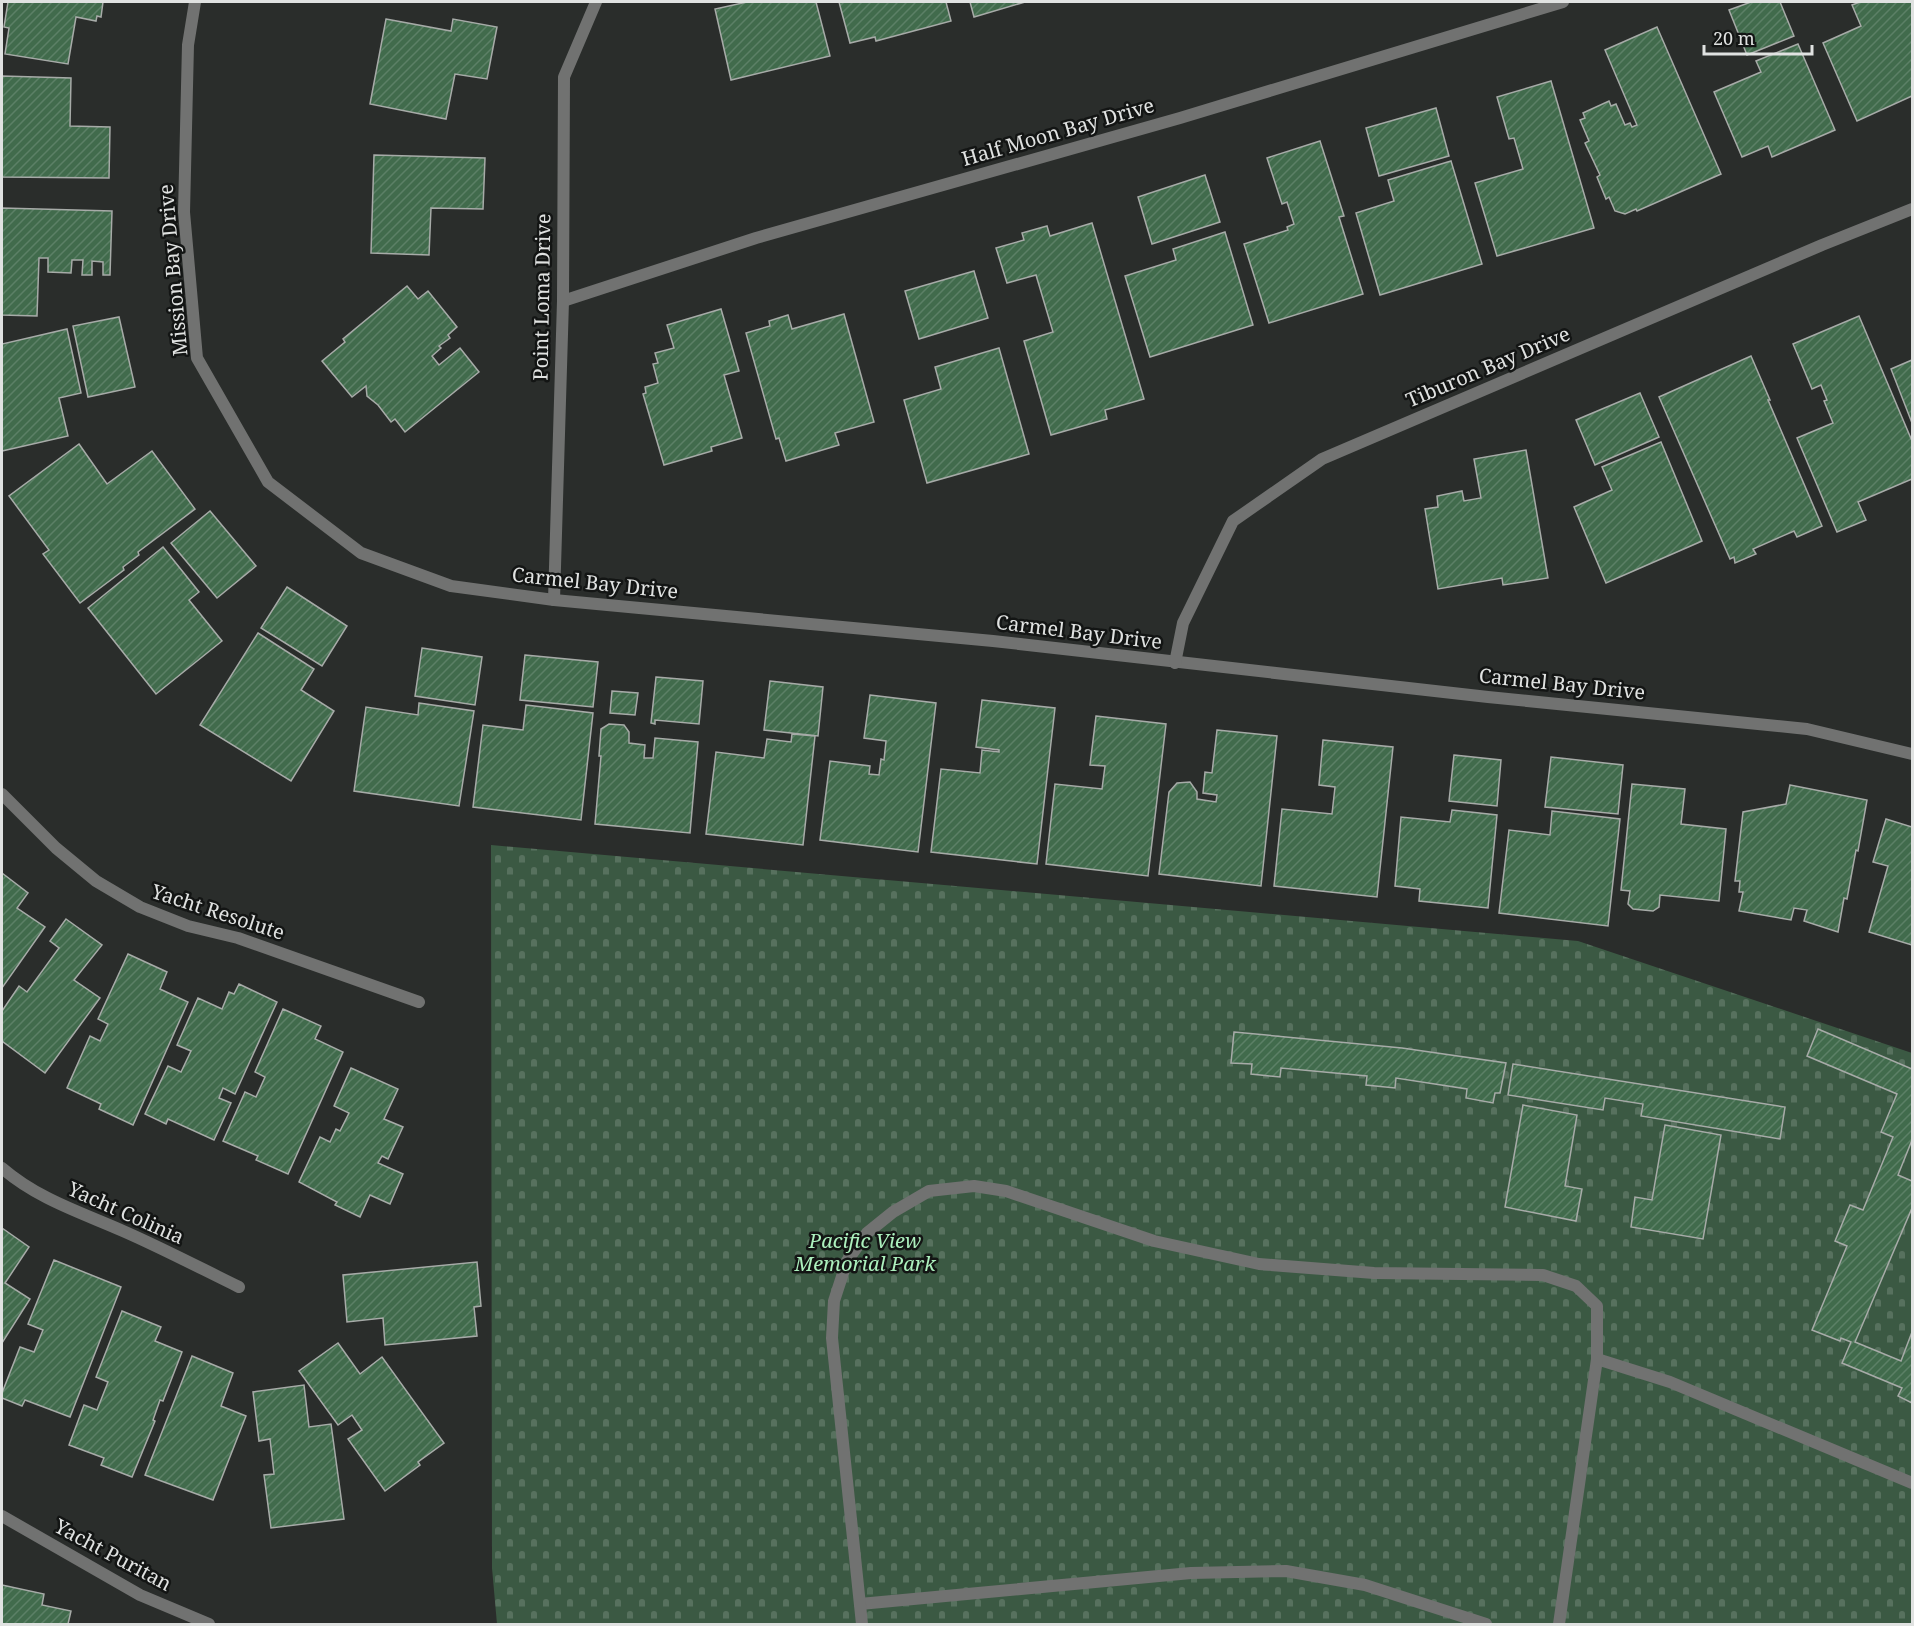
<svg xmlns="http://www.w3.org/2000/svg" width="1914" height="1626" font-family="'Noto Serif',serif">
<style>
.cemetery{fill:url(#cemetery-stones)}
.building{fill:url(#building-hatch);stroke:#a7aba8;stroke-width:1.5}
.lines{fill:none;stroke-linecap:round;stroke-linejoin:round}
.lane{stroke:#717271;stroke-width:12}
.street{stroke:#717271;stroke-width:12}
.labels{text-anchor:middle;stroke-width:5;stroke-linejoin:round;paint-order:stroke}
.street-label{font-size:20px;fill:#e0e2e1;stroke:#131514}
.park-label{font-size:20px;font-style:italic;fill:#adf1be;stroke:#131514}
</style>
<defs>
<pattern id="cemetery-stones" width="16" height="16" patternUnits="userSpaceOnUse" patternTransform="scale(1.5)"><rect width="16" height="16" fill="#3b5943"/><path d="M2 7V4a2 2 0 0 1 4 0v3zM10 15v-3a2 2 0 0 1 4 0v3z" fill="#57715e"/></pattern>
<pattern id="building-hatch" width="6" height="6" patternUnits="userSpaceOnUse" patternTransform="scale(1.5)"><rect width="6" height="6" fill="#416b4c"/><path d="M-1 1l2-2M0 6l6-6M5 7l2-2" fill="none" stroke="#5c8066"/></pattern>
</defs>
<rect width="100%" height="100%" fill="#2a2d2b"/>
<polygon class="cemetery" points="491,845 1578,941 1912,1053 1912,1624 497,1624 492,1568"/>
<g class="building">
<polygon points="8,2 103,2 101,17 97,16 96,21 76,17 68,64 5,54 9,28 4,27"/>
<polygon points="747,2 816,2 830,56 731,80 715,9"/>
<polygon points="839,2 946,2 951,21 876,41 875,37 850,43"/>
<polygon points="970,2 1025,2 974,17"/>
<polygon points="1751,2 1780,2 1794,36 1747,55 1729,10"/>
<polygon points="1860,2 1912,2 1912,96 1857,121 1823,43 1861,26 1852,5"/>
<polygon points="386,19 451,31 453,19 497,27 487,79 455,74 446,119 370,104"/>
<polygon points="1657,27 1721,174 1637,211 1636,209 1625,214 1615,211 1609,197 1606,199 1597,177 1600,175 1585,143 1589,141 1580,120 1585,118 1583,113 1609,101 1611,106 1616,104 1625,125 1630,123 1632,127 1637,125 1605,50"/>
<polygon points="1798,44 1835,130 1772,157 1768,146 1742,157 1714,92 1761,72 1756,61"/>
<polygon points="2,76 71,78 70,126 110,127 109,178 2,177"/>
<polygon points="1551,81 1594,228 1497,256 1475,183 1523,169 1514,138 1509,139 1497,97"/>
<polygon points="1436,108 1449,156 1379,176 1366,128"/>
<polygon points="1320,141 1344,216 1339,217 1363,294 1269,323 1244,244 1288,230 1287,227 1294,224 1287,202 1282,204 1267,158"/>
<polygon points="374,155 485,158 483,209 431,208 429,255 371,253"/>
<polygon points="1451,161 1482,264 1380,295 1356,213 1394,201 1388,180"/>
<polygon points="1205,175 1220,222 1152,244 1138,197"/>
<polygon points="2,208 112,211 110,275 103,275 103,262 92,261 92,275 82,275 83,260 72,260 71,273 48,272 48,258 39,258 37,316 2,315"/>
<polygon points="1092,223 1144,399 1105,410 1107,419 1051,435 1024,341 1053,332 1036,275 1007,283 996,248 1024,240 1022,233 1047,226 1050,236"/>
<polygon points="1225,232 1253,325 1150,357 1125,276 1176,260 1173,249"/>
<polygon points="974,271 988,318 919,339 905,291"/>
<polygon points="407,286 418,299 428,291 457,327 448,335 450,338 439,346 441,348 432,356 439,365 460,348 479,372 405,432 395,419 391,422 378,405 367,396 366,386 352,397 322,361 345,342 343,339"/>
<polygon points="721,309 739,371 724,375 742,438 711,447 712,451 664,465 643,394 646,393 645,387 658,383 653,364 658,363 655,353 674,348 667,325"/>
<polygon points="844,314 874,422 835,433 839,445 786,461 779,438 776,439 746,333 770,326 769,321 788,315 792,329"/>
<polygon points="1859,316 1912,441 1912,479 1858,502 1866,520 1837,532 1797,438 1833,423 1824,401 1827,400 1821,385 1812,389 1793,344"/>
<polygon points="119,317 135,387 88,397 73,326"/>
<polygon points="67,329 81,393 59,398 68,436 2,451 2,344"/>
<polygon points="999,348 1029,454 927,483 904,400 941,389 935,367"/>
<polygon points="1751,356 1770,400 1768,400 1822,526 1797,537 1794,531 1753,549 1756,554 1735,563 1734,557 1730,559 1659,397"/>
<polygon points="1912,360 1912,423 1891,369"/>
<polygon points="1640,393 1659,437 1595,465 1576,420"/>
<polygon points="1661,442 1702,541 1606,583 1574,507 1612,490 1602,467"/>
<polygon points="79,444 107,484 152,451 195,509 138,552 139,555 123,567 124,570 80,603 43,554 49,550 9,496"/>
<polygon points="1526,450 1548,578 1503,585 1502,578 1438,589 1425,509 1438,507 1437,496 1462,491 1464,501 1481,498 1474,459"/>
<polygon points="210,511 256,566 217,598 171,543"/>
<polygon points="163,547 199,592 189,600 222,641 156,694 88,608"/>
<polygon points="287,587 347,626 322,666 261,628"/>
<polygon points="258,633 314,669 301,690 334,711 291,781 200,725"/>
<polygon points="422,648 482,657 475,705 415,696"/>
<polygon points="525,655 598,662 593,707 520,700"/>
<polygon points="656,677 703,681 699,724 655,720 655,724 651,723"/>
<polygon points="770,681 823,687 818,736 764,730"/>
<polygon points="612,691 638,693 635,715 610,713"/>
<polygon points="870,695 936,703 918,852 820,840 830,761 870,766 869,774 879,775 881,759 884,760 886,741 864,738"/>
<polygon points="982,700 1055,708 1037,864 931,852 941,769 980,773 982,750 999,752 999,750 976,747"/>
<polygon points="419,703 474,711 459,806 354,791 366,707 418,715"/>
<polygon points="526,705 593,713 581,820 473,807 483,725 523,730"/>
<polygon points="1096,716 1166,724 1148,876 1046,864 1055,784 1102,789 1105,766 1090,765"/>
<polygon points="609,724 624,725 629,732 629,743 645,745 644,758 653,758 655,738 698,742 690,833 595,824 601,756 599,756 601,729"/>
<polygon points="1217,730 1277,736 1261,886 1159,874 1169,792 1177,783 1190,782 1197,792 1197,799 1216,802 1217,795 1203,793 1205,772 1212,773"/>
<polygon points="792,734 815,736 803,845 706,834 716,752 764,758 767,739 791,742"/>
<polygon points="1323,740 1393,747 1377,897 1274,886 1282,809 1332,814 1335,787 1319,785"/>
<polygon points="1454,755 1501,760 1497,806 1449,801"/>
<polygon points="1551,757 1623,765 1618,814 1545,807"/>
<polygon points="1632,784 1685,789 1681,824 1726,829 1719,901 1660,895 1659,907 1653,911 1633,909 1628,904 1630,891 1621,890"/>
<polygon points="1790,785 1867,800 1858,851 1856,850 1847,899 1844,898 1838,932 1804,921 1807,910 1794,908 1791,920 1739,911 1743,892 1739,892 1740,881 1735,881 1743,812 1786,804"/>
<polygon points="1452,810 1497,815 1488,908 1419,901 1420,889 1395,886 1401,817 1450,822"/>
<polygon points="1552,811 1620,819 1608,926 1499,913 1509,830 1550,835"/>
<polygon points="1886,819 1912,827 1912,945 1869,932 1888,866 1873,862"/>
<polygon points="2,873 28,893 17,908 45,927 2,988"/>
<polygon points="66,919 102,945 74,980 100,998 45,1073 2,1041 2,1011 19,986 27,992 59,948 50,941"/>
<polygon points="128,954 167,972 160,989 188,1002 133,1125 99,1109 101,1104 67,1088 90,1036 100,1041 108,1024 98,1019"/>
<polygon points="239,984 277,1002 235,1094 223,1088 219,1098 231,1103 214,1140 168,1119 166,1124 145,1114 168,1066 181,1072 191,1051 177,1045 198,998 222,1009 229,992 234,994"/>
<polygon points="283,1009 321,1026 315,1039 343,1052 288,1174 256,1160 258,1156 223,1141 245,1092 256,1097 265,1077 255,1072"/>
<polygon points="1818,1029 1912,1069 1912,1140 1898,1175 1912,1181 1912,1208 1855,1342 1901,1361 1912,1332 1912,1403 1898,1396 1902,1388 1842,1363 1851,1342 1841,1338 1840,1341 1812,1330 1847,1246 1835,1241 1850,1205 1863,1210 1893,1137 1881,1132 1897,1094 1807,1056"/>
<polygon points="1234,1032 1402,1048 1506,1063 1500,1093 1495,1093 1493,1103 1466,1098 1467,1089 1396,1078 1395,1088 1366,1085 1367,1076 1281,1068 1280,1077 1251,1074 1252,1064 1231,1063"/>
<polygon points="1513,1064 1785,1107 1780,1139 1641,1116 1643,1104 1605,1098 1603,1110 1508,1095"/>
<polygon points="351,1068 398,1089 384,1119 403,1127 388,1159 382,1156 378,1163 403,1174 390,1204 370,1195 360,1217 335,1205 337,1202 299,1182 320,1137 330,1142 336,1129 340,1131 349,1113 334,1106"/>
<polygon points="1523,1105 1577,1115 1565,1186 1582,1189 1576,1221 1505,1207"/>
<polygon points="1665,1125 1721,1135 1703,1239 1631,1227 1635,1197 1652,1200"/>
<polygon points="2,1228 29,1247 5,1283 30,1299 2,1343"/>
<polygon points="54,1260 121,1287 70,1417 25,1400 22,1406 2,1398 2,1393 20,1347 34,1352 43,1330 28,1324"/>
<polygon points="477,1262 481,1306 474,1307 477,1336 385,1345 383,1318 347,1322 343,1275"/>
<polygon points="122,1311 161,1327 155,1341 182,1352 163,1401 160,1400 153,1420 155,1421 132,1477 101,1465 104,1458 69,1445 84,1405 97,1410 108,1382 96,1377"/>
<polygon points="338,1343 360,1374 382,1357 444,1443 418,1462 420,1465 385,1491 348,1439 362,1430 352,1415 338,1425 299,1371"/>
<polygon points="192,1356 233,1373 221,1406 246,1416 213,1500 145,1475"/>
<polygon points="304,1385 309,1427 331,1424 344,1519 271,1528 264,1475 274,1474 270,1439 259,1441 253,1392"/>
<polygon points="2,1585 44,1594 42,1605 71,1611 68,1624 2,1624"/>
</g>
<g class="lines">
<g class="lane">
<polyline points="1597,1359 1670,1382 1912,1483"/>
<polyline points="860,1604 1191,1573 1286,1571 1365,1585 1486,1624"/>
<polyline points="862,1624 832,1338 834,1301 847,1261 867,1233 893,1212 929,1191 974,1186 1006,1191 1154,1241 1259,1264 1374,1273 1543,1275 1576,1286 1597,1306 1597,1359 1559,1624"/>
</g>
<g class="street">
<polyline points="195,2 188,45 184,212 197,358 268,482 361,553 451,586 554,600 993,641 1488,697 1807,729 1912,754"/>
<polyline points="563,301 756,238 1180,118 1563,2"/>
<polyline points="554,600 563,301 564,77 596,2"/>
<polyline points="1175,663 1183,623 1233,521 1322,459 1822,245 1912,209"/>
<polyline points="2,794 56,848 96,881 140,907 188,926 238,938 419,1002"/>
<path d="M2 1168C38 1199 80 1212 123 1231 162 1248 200 1268 239 1287"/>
<polyline points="2,1516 140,1595 209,1624"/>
</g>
</g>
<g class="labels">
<g class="street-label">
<text transform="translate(1058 132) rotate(-16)" y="7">Half Moon Bay Drive</text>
<text transform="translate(173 270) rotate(-95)" y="7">Mission Bay Drive</text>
<text transform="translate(542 297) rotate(-89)" y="7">Point Loma Drive</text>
<text transform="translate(1488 367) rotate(-23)" y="7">Tiburon Bay Drive</text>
<text transform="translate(595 583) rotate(6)" y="7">Carmel Bay Drive</text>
<text transform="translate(1079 632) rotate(7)" y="7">Carmel Bay Drive</text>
<text transform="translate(1562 684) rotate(6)" y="7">Carmel Bay Drive</text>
<text transform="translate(218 912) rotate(18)" y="7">Yacht Resolute</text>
<text transform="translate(126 1213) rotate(24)" y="7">Yacht Colinia</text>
<text transform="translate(113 1555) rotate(28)" y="7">Yacht Puritan</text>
</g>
<g class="park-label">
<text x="865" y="1248">Pacific View<tspan x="865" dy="23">Memorial Park</tspan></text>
</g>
</g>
<rect width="1914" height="1626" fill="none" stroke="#e0e2e1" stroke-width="6"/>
<path d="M1704 45v9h108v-9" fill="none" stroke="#e0e2e1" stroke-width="3"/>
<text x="1713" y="45" font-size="18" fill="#e0e2e1" stroke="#131514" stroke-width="4.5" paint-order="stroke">20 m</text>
</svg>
